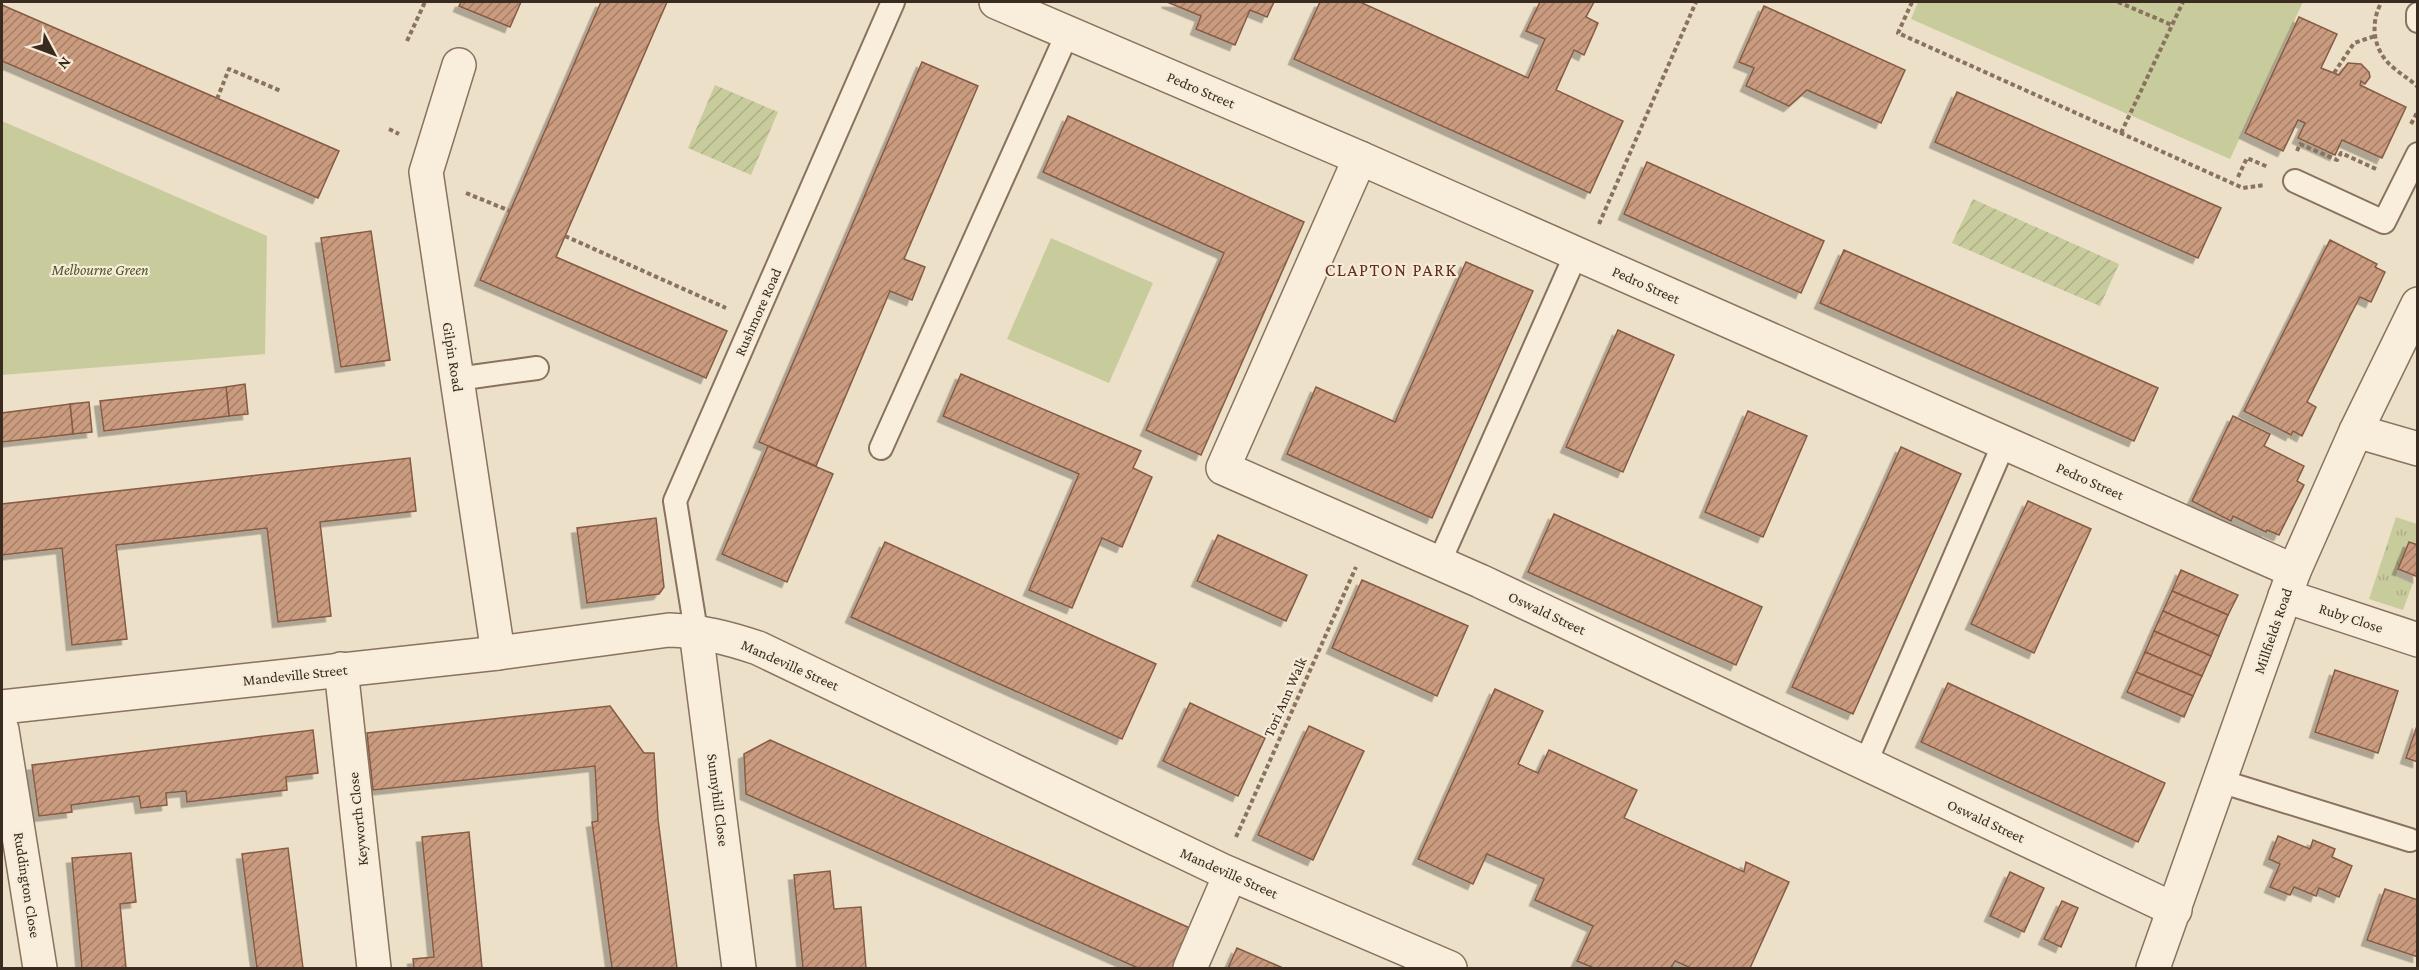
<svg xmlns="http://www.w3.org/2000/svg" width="2419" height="970" font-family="'Crimson Pro',serif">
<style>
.grass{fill:url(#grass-tufts)}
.park{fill:#c8cb9c}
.garden{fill:url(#garden-furrows)}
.building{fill:url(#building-hatch);stroke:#875b44;stroke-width:1.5;filter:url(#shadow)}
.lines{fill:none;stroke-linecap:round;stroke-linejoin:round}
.lane-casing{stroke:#89725e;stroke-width:26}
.street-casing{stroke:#89725e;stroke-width:36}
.path{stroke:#89725e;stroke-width:4;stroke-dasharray:4.5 3;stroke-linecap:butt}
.lane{stroke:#f8eedb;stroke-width:22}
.street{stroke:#f8eedb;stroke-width:33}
.labels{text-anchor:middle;stroke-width:4.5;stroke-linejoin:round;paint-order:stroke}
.street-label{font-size:15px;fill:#3a2b21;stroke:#f5ebd7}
.park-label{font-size:15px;font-style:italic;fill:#4c5528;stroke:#f5ebd7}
.quarter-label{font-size:18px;letter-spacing:1.5px;fill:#652c21;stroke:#f5ebd7}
</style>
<defs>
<pattern id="grass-tufts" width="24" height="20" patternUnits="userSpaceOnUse" patternTransform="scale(1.5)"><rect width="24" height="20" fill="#c8cb9c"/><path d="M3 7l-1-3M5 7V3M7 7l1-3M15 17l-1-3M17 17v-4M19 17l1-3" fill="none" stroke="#adae86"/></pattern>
<pattern id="garden-furrows" width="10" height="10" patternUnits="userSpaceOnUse" patternTransform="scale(1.5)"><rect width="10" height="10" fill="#c8cb9c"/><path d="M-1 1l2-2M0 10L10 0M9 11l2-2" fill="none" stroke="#adae86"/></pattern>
<pattern id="building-hatch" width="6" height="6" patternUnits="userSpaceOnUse" patternTransform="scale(1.5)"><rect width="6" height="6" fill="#ca9b7f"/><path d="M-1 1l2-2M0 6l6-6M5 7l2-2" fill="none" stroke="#a57f68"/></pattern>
<filter id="shadow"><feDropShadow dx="-5.5" dy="5.5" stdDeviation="0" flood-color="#0004"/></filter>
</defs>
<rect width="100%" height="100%" fill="#ede0c8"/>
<polygon class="grass" points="2396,517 2417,524 2417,545 2409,542 2395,577 2413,583 2403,610 2369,599"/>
<g class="park">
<polygon points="1918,2 2303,2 2230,159 1911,19"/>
<polygon points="2,121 267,236 265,354 2,375"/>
<polygon points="1051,238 1153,283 1109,383 1007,339"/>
</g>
<g class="garden">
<polygon points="715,85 778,112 751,175 688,148"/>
<polygon points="1973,199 2119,264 2100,306 1952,243"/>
</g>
<g class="building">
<polygon points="461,2 521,2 510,27 459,6"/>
<polygon points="601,2 667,2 556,257 727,331 706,378 480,280"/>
<polygon points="1167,2 1274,2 1267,17 1250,10 1235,45 1196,29 1201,16"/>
<polygon points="1320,2 1360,2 1528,78 1545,39 1526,31 1540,2 1594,2 1586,17 1598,23 1584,55 1574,50 1556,90 1623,121 1590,193 1294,59"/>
<polygon points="2,5 339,151 318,198 2,61"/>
<polygon points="1764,6 1905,70 1881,123 1807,90 1789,106 1746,86 1754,68 1739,62"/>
<polygon points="2299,17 2337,34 2321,68 2339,75 2348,63 2361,64 2369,72 2370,77 2365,84 2361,81 2360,85 2406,107 2382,158 2342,140 2335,155 2298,138 2305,123 2298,120 2283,151 2245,133"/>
<polygon points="922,62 978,86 904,259 925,267 912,300 890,291 816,466 759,442"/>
<polygon points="1957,92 2221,208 2198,258 1935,142"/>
<polygon points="1068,116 1304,222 1201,455 1146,430 1224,253 1043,172"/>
<polygon points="1647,162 1824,241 1801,293 1624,214"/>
<polygon points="371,231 390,360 341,367 321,238"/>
<polygon points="2330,240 2377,264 2375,267 2385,272 2371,302 2360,297 2351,314 2307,402 2316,407 2302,436 2293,431 2291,435 2244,411"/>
<polygon points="1844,250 2158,388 2134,441 1820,303"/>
<polygon points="1466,262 1533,291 1432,518 1287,454 1316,387 1395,422"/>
<polygon points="1618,330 1674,355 1623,472 1566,447"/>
<polygon points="961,374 1141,451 1133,468 1152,477 1122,547 1102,538 1072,608 1029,590 1079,474 943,416"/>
<polygon points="245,384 248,414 229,416 226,387"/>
<polygon points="226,387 229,416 104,431 100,401"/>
<polygon points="89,402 92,432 73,434 70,404"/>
<polygon points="70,404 73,434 2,442 2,413"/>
<polygon points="1748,411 1807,436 1763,537 1705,512"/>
<polygon points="2233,416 2270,434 2264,446 2304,466 2297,481 2304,485 2279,535 2267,530 2266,532 2233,516 2231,521 2192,501"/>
<polygon points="768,446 833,474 787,582 722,554"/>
<polygon points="1901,447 1961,474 1853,714 1792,687"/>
<polygon points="410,458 416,511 320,522 331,616 278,622 267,528 116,545 127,639 72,645 62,548 2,555 2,504"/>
<polygon points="2028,501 2091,529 2034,653 1971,624"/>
<polygon points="1554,514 1762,607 1736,665 1528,572"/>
<polygon points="656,518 664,587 659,594 587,603 577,528"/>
<polygon points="1218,535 1307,575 1286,621 1197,581"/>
<polygon points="885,542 1156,664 1122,739 851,617"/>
<polygon points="2409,542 2418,545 2418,577 2398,569"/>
<polygon points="2181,570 2238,595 2228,615 2172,591"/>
<polygon points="1362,580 1468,626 1437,696 1332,648"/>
<polygon points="2172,591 2228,615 2219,636 2163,611"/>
<polygon points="2163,611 2219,636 2211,656 2154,631"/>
<polygon points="2154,631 2211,656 2202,676 2145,652"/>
<polygon points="2145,652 2202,676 2193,696 2136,672"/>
<polygon points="2335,670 2398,691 2378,753 2315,732"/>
<polygon points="2136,672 2193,696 2184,717 2127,692"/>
<polygon points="1948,683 2165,783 2138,842 1921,742"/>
<polygon points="1495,689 1543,711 1518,764 1538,773 1549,750 1637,790 1624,818 1744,872 1746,862 1789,882 1750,968 1691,968 1675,961 1671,968 1594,968 1577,961 1593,926 1535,900 1544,879 1487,854 1473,884 1418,859"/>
<polygon points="1190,703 1265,738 1238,796 1163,761"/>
<polygon points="610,706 644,753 654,753 658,819 677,968 612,968 592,822 598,821 595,766 373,790 367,733"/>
<polygon points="2418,723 2418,762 2406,758"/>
<polygon points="1309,726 1364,751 1313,860 1258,835"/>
<polygon points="313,730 318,773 286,777 287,790 187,802 186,791 166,793 167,805 141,808 139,796 71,805 72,812 39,816 32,765"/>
<polygon points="770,740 1192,929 1175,968 1138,968 746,794 744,754"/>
<polygon points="469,832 482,968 414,968 413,959 434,957 422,837"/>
<polygon points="2278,836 2310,849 2313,840 2335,849 2332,857 2352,866 2339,897 2319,888 2316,896 2294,887 2290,895 2270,887 2280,864 2269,859"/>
<polygon points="288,848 303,968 257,968 242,854"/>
<polygon points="131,853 136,902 120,904 126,968 82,968 72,858"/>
<polygon points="830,871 834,909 861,907 866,968 803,968 794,875"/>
<polygon points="2010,872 2044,888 2024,932 1990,916"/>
<polygon points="2385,889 2418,900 2418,957 2367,940"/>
<polygon points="2062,901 2078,908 2061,947 2044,939"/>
<polygon points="1237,948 1283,968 1228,968"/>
</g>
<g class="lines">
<g class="lane-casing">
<g id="lane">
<polyline points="2418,14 2418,21"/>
<polyline points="2295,181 2384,222 2418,154"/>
<polyline points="457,379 537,368"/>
<polyline points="881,448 1068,32"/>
<polyline points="1439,563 1576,254"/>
<polyline points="696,631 675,501 893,2"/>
<polyline points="1865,764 2004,443"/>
<polyline points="2220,781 2410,840"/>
</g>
</g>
<g class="street-casing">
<g id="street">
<polyline points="996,2 1360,158 2294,571"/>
<polyline points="459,65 426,172 498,653"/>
<polyline points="1360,158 1223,468 1480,581 2175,910"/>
<polyline points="2356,431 2418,449"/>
<polyline points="2285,596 2418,640"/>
<polyline points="696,631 739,968"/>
<polyline points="341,669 374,968"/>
<path d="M2 707 498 653 669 630C701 631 728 638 758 648L1221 870 1450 968"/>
<polyline points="2,730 40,968"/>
<polyline points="1190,968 1230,875"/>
<polyline points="2153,968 2294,571 2356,431 2418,304"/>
</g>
</g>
<g class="path">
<polyline points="1912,2 1898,33 2243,188 2265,185"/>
<polyline points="2118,2 2172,25"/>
<path d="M2380 5C2369 28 2375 54 2395 69 2403 76 2411 80 2418 87"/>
<polyline points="407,41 425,2"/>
<polyline points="2334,73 2354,43 2375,36"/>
<polyline points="217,99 229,69 281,91"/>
<polyline points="2411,124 2418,111"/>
<polyline points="389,129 399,134"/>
<polyline points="2121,133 2183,2"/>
<polyline points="2297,151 2300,144 2337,160 2341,153 2376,169"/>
<polyline points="2238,177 2247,158 2268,167"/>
<polyline points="466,193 510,211"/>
<polyline points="1599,224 1696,2"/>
<polyline points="565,236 726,308"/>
<polyline points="1236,837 1356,567"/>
</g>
<use href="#lane" class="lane"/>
<use href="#street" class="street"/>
</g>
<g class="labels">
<g class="street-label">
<text transform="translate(1201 90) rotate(23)" y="5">Pedro Street</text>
<text transform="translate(1646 285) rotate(24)" y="5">Pedro Street</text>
<text transform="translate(758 312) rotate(-66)" y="5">Rushmore Road</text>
<text transform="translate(453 357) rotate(81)" y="5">Gilpin Road</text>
<text transform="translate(2090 481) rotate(24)" y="5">Pedro Street</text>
<text transform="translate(1547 613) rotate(25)" y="5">Oswald Street</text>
<text transform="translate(2351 618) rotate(18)" y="5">Ruby Close</text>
<text transform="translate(2273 631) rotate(-71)" y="5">Millfields Road</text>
<text transform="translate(790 665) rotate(24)" y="5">Mandeville Street</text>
<text transform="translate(295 675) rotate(-6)" y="5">Mandeville Street</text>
<text transform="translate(1285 697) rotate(-66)" y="5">Tori Ann Walk</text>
<text transform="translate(718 800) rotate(83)" y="5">Sunnyhill Close</text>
<text transform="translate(358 819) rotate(-96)" y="5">Keyworth Close</text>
<text transform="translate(1986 821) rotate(25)" y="5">Oswald Street</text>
<text transform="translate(1229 873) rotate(24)" y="5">Mandeville Street</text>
<text transform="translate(27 885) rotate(81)" y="5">Ruddington Close</text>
</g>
<g class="park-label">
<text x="100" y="275">Melbourne Green</text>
</g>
<g class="quarter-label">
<text x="1391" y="276">CLAPTON PARK</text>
</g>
</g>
<rect width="2419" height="970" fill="none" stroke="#3a2b21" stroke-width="6"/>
<g transform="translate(54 54) rotate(131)" stroke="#f5ebd7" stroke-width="4.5" paint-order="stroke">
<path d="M0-4.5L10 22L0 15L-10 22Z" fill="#3a2b21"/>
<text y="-9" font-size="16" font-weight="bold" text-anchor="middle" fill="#3a2b21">N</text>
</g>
</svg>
